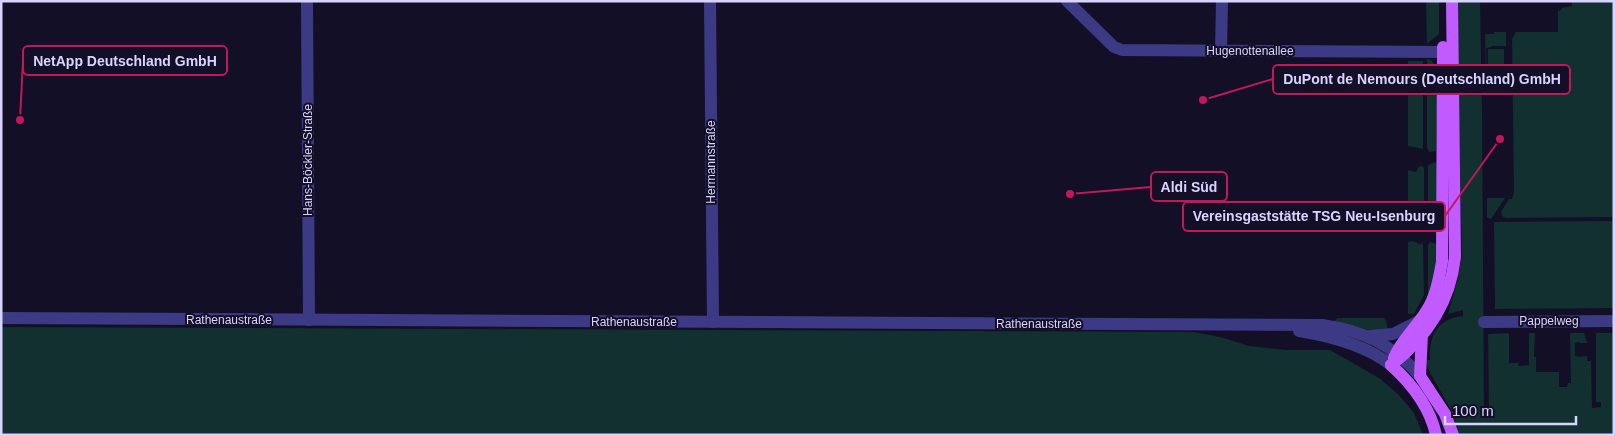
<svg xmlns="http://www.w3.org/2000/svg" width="1615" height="436" font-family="Arial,sans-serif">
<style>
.green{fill:#12302f}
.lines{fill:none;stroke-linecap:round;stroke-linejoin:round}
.minor{stroke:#3d3a85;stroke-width:12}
.major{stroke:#c25bff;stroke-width:12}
.labels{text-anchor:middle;stroke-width:4;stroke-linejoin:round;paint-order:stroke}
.street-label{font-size:12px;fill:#d9d4ff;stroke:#130f26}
.leader{fill:none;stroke:#c2185b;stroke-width:2}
.callout-dot{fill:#c2185b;stroke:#130f26;stroke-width:2}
.callout{fill:#130f26;stroke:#c2185b;stroke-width:2}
.callout-label{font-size:14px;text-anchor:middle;font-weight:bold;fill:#d9d4ff}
</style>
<rect width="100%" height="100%" fill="#130f26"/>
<g class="green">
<polygon points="1426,1 1439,1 1439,34 1427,44"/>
<path d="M1456 1H1480L1482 111 1484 412H1489L1488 334 1509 333V363H1518L1519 366 1529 365V333H1535L1534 357H1536V372H1559V387H1567L1568 383H1571L1570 333H1584L1587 343H1580L1579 342 1575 343V356L1579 357 1587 356V361H1591L1592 408 1601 407V402H1596V333H1614V435H1458C1455 408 1437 389 1427 366L1425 360H1430C1429 335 1437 319 1463 316V310L1448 314 1458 279 1462 256Z"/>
<polygon points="1572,1 1614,1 1614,217 1506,218 1502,216 1501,212 1509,199 1512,199 1514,192 1512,39 1516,32 1558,32 1558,11 1560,11 1562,8 1572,6"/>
<polygon points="1494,32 1506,32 1506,46 1492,46 1492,47 1486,48 1487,76 1492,76 1492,77 1507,76 1507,82 1486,82 1485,34 1494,34"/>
<rect x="1488" y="49" width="16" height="25"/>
<polygon points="1427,59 1431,60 1438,69 1436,151 1429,152 1427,147"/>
<polygon points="1408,61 1423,61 1423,149 1408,146"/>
<polygon points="1435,162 1438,165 1437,222 1433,226 1429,227 1428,225 1428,165"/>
<polygon points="1419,166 1422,166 1424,168 1424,226 1422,229 1411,229 1403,223 1402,209 1408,209 1408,170 1416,172"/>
<polygon points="1487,198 1505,198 1491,219 1487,217"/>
<polygon points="1614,221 1614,308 1495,309 1494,222"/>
<polygon points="1412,241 1420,244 1422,243 1423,245 1424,295 1414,314 1408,314 1408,242"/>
<polygon points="1430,242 1437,244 1438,263 1430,293 1428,293 1428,245"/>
<polygon points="1338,318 1384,318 1386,321 1388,330 1368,330 1335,322 1335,320"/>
<polygon points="1,327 1194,332 1224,338 1249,346 1287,350 1330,350 1379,378 1398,394 1414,413 1423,435 1,435"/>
</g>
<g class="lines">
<g class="minor">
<polyline points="307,1 309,320"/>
<polyline points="710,1 713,322"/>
<polyline points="1067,1 1114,47 1122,50 1452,52"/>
<polyline points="1221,51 1222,1"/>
<path d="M1 318 1322 325C1364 331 1392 344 1420 376"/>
<polyline points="1484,322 1614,321"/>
<path d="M1299 331C1330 336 1366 345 1391 365"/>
<polyline points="1370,336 1393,334 1419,321"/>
</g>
<g class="major">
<polyline points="1422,334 1420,376 1445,414 1453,435"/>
<path d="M1394 358C1401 340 1417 327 1427 310 1436 296 1439 278 1442 262L1443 47"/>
<path d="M1391 365C1427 337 1450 303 1455 257L1452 1"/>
<path d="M1391 365C1412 384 1430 407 1436 435"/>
</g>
</g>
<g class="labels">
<g class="street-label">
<text x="1250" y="55">Hugenottenallee</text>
<text transform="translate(308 160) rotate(-90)" y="4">Hans-Böckler-Straße</text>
<text transform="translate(711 162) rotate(-90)" y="4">Hermannstraße</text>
<text x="229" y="324">Rathenaustraße</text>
<text x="1549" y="325">Pappelweg</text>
<text x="634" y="326">Rathenaustraße</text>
<text x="1039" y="328">Rathenaustraße</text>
</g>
</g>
<path class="leader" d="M20 120L23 61M1203 100L1273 79M1070 194L1151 187M1500 139L1445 216"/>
<g class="callout-dot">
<circle cx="20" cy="120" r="5"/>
<circle cx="1203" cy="100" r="5"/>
<circle cx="1070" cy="194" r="5"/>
<circle cx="1500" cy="139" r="5"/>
</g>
<g class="callout">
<rect x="23" y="46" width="204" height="29" rx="5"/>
<rect x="1273" y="65" width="297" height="29" rx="5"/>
<rect x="1151" y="172" width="76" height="29" rx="5"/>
<rect x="1183" y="202" width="262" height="29" rx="5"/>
</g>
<g class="callout-label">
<text x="125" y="66">NetApp Deutschland GmbH</text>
<text x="1422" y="84">DuPont de Nemours (Deutschland) GmbH</text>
<text x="1189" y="192">Aldi Süd</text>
<text x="1314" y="221">Vereinsgaststätte TSG Neu-Isenburg</text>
</g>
<rect width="1615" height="436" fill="none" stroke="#d9d4ff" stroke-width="5"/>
<path d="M1445 416v8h131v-8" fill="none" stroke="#d9d4ff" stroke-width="2.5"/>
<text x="1452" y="416" font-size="15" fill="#d9d4ff" stroke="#130f26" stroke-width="4" paint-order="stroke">100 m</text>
</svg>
